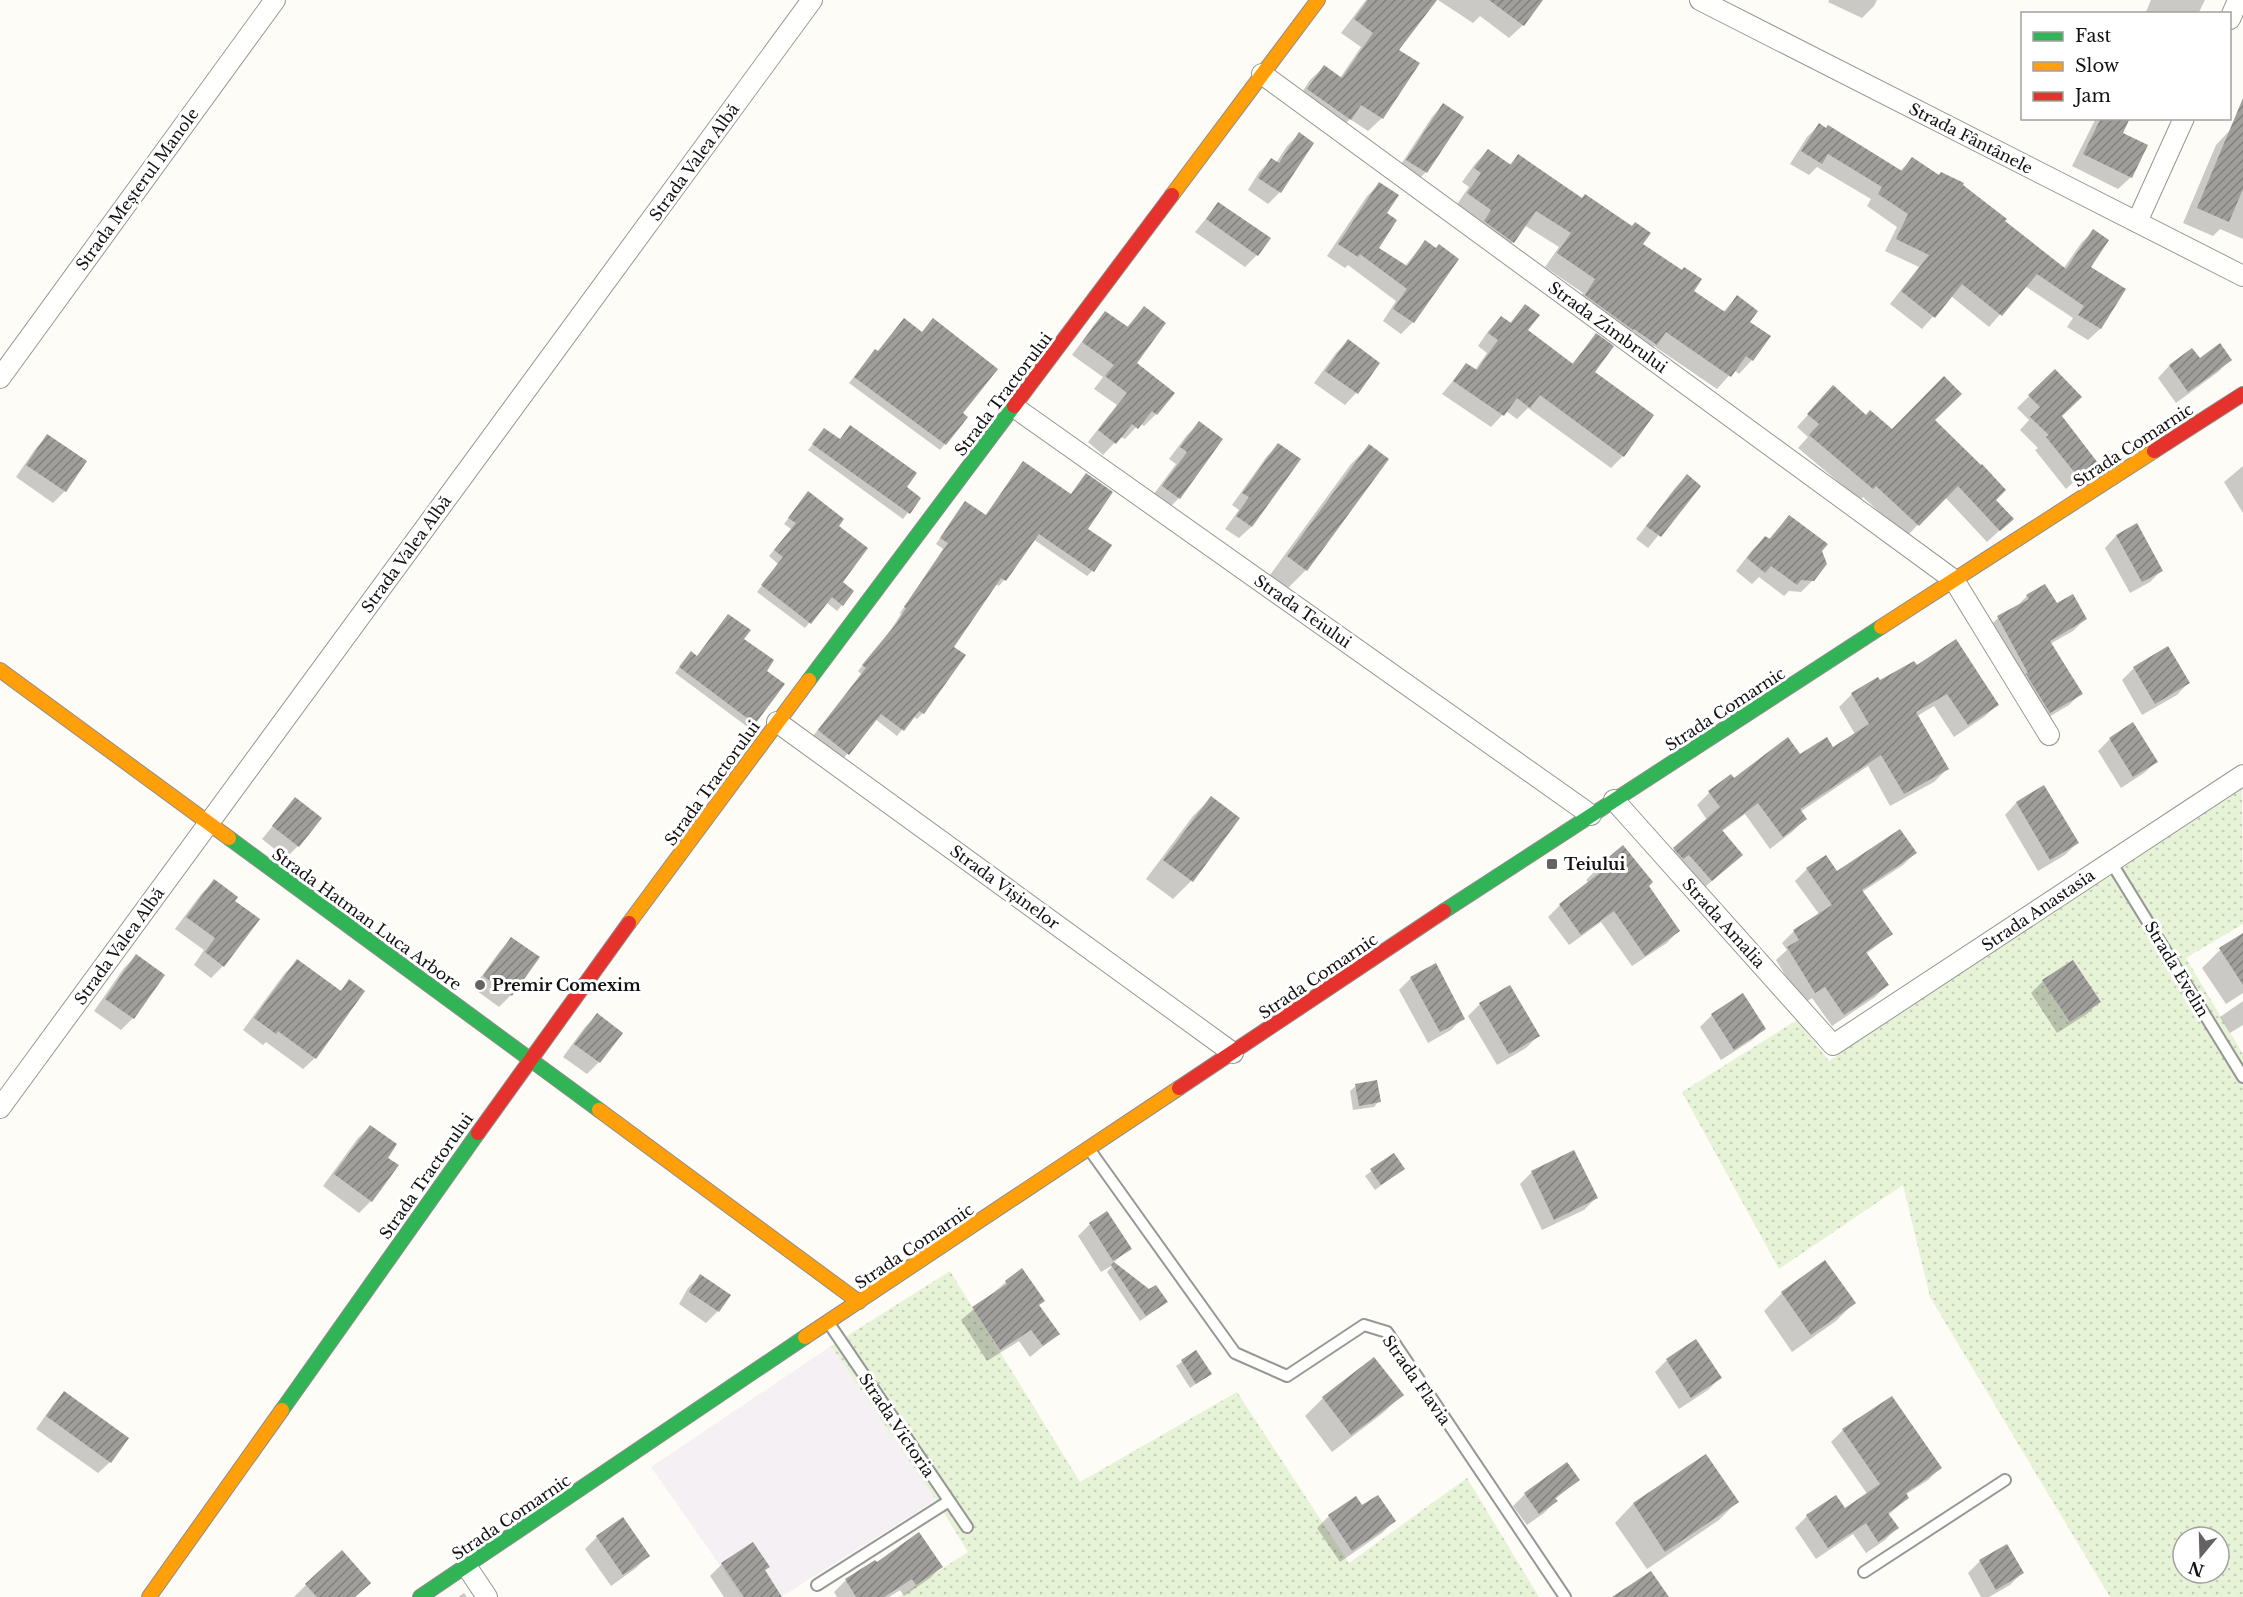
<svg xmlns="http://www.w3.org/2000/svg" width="2243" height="1597" font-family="'Libre Baskerville',serif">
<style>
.industrial{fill:#f5f0f3}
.grass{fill:url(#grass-dots);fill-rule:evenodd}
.shadow{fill:#0003}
.building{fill:url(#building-hatch)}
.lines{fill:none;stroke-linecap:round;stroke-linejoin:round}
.lane-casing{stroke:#979795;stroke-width:14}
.street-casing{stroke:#979795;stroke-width:22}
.fast-casing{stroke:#8e8d8b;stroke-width:16}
.slow-casing{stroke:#8e8d8b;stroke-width:16}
.jam-casing{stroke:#8e8d8b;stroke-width:16}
.lane{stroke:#fffffe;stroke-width:10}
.street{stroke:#fffffe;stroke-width:20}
.fast{stroke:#30b455;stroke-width:14}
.slow{stroke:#ff9f0a;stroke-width:14}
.jam{stroke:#e5322d;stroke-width:14}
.poi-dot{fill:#646362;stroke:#fff;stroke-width:2}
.labels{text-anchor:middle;stroke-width:6;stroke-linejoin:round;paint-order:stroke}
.street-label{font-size:16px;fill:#111;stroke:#fff}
.poi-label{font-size:16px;font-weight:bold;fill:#111;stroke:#fff;text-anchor:start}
</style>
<defs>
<pattern id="grass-dots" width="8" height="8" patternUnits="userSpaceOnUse" patternTransform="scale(1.5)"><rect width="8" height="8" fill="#e7f3d7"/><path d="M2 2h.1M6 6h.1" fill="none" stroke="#c5cfb8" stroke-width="1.8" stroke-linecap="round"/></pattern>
<pattern id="building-hatch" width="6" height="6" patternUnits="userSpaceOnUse" patternTransform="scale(1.5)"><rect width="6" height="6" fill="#a19f9c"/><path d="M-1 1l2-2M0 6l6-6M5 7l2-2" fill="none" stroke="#82807e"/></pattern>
</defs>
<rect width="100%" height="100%" fill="#fdfcf7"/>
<polygon class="industrial" points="831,1346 936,1500 781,1597 742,1597 651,1467"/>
<g class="grass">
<path d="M2242 786 2243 924 2186 958 2243 1054V1597H2110L1930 1297 1903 1185 1779 1269 1682 1092 1797 1020 1829 1061ZM2183 1537H2219V1573H2183Z"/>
<polygon points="950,1271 1080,1482 1237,1392 1349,1563 1467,1478 1539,1597 898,1597 968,1552 936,1500 831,1346"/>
</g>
<g class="shadow">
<polygon points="1366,0 1436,0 1397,50 1382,118 1368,131 1350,119 1337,132 1295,103 1310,80 1324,67 1340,78 1361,47 1341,33"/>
<polygon points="1438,0 1541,0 1523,25 1509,38 1480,16 1473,23"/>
<polygon points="1829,0 1877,0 1874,6 1862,18 1828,2"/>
<polygon points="2151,0 2205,0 2198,14 2145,14"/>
<polygon points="1443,105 1426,172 1414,184 1396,172 1432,117"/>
<polygon points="2091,118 2128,118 2121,134 2146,146 2130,178 2118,189 2072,166 2095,120"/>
<polygon points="1819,125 1900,171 1912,159 2003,222 2063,269 2082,242 2094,231 2089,267 2124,289 2100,329 2088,340 2067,327 2073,318 2025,286 1989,327 1951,296 1922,329 1890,304 1919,267 1885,251 1897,227 1867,206 1871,199 1817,167 1809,175 1790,164 1807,137"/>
<polygon points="2230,130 2243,136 2243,239 2220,229 2213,236 2183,223 2216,145"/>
<polygon points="1299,134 1280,192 1268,204 1248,190 1259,172 1271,160 1276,163 1287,146"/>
<polygon points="1488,150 1509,165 1518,156 1641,245 1691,291 1723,312 1737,297 1748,322 1769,336 1752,360 1739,374 1734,370 1717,389 1654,346 1643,357 1573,309 1583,293 1545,267 1559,247 1524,225 1513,242 1500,255 1455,207 1469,187 1462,182 1475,164"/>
<polygon points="1379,184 1385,213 1377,248 1405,266 1425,242 1413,322 1401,334 1383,321 1396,301 1348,265 1345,268 1327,256 1367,196"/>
<polygon points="1218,204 1257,255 1245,267 1195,232"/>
<polygon points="1525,305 1526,330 1571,365 1596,335 1593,373 1623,456 1611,468 1528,408 1517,419 1506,411 1491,427 1442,394 1466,365 1475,370 1487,353 1478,346 1489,330 1501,318 1509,324"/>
<polygon points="1144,308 1135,363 1156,414 1144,426 1140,423 1125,439 1120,437 1103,455 1088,442 1117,405 1094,389 1103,377 1072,355 1094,325 1105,313 1126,328"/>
<polygon points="1348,341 1378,363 1356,393 1345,405 1314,383 1336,353"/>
<polygon points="2192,350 2200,360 2230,360 2218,372 2176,403 2158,378 2169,366"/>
<polygon points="875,351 961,414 945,444 940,450 849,383"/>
<polygon points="2055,371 2060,416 2096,462 2066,489 2035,450 2038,448 2020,430 2029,420 2017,408"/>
<polygon points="1822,399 1866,416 1892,431 1933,420 1994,500 2012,519 1987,542 1945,497 1906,537 1863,497 1860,500 1798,448 1808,437 1797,427"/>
<polygon points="1199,423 1179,498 1167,510 1151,498 1176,464 1169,459 1187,435"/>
<polygon points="824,430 919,498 903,519 808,450"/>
<polygon points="47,436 65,491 53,503 16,477 36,448"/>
<polygon points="1278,445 1299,459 1251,527 1239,538 1225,529 1239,510 1232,505 1267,456"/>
<polygon points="1369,446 1306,570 1288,588 1270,575 1351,464"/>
<polygon points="1023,463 1070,495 1086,475 1086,529 1092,571 1087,576 1033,539 1004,580 999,586 995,584 952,647 964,656 923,713 917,719 913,716 897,736 875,719 843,759 813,736 861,674 858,671 890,631 901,614 900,613 943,549 936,544 960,508 965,503 985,516"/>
<polygon points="2243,466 2243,513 2224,482"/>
<polygon points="1687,476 1699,486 1648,548 1636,539 1675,488"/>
<polygon points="803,499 837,526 842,605 837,611 826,602 805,628 757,592 778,564 769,556 791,529 784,524"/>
<polygon points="1789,517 1821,551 1813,580 1801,592 1789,591 1784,596 1759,577 1752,584 1736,571 1753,549 1765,538 1768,540"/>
<polygon points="2136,525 2162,570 2150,582 2130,593 2105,548 2116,536"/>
<polygon points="2027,596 2057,606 2085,619 2073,631 2050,644 2081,693 2069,705 2037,724 1986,630 1998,618 2015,608"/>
<polygon points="742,639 765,671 754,723 749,728 675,673 686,659 697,657"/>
<polygon points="2168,648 2188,683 2177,695 2142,715 2122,680 2134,668"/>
<polygon points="1916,667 1997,705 1984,717 1954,737 1934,706 1917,716 1947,769 1934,782 1890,806 1868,766 1800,812 1805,819 1792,832 1770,849 1745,814 1721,832 1728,867 1698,893 1661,861 1707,820 1697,805 1709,793 1733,780 1800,756 1833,749 1855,734 1839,707 1852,694 1878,679 1880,682"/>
<polygon points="2110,739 2156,762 2144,773 2121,788 2098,751"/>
<polygon points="2044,787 2077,843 2065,855 2038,871 2005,815 2016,803"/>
<polygon points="1211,798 1191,881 1173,899 1146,879 1193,816"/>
<polygon points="295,799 298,846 286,858 262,839"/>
<polygon points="1915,853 1903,865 1862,892 1891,934 1866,954 1887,985 1875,997 1832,1026 1812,998 1803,1004 1776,960 1787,950 1782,943 1794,931 1819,914 1795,881 1807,869 1837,873"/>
<polygon points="1598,868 1647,886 1678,931 1667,943 1632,966 1601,922 1569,945 1548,917 1560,905 1589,883 1586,880"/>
<polygon points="214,881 233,902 223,966 211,978 194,965 204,950 175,929 202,893"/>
<polygon points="2243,935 2243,993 2226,1004 2202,968 2220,950"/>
<polygon points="511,939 511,995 499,1007 473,988 500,951"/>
<polygon points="136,956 133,1018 121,1030 94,1011 124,968"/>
<polygon points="297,961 339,992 350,981 315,1058 303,1069 266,1042 263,1045 243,1030 285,973"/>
<polygon points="1411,978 1463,1018 1451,1030 1428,1043 1399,990"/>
<polygon points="2043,981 2099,1002 2087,1014 2057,1033 2031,993"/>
<polygon points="1742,995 1764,1029 1752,1040 1721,1060 1700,1027 1712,1015"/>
<polygon points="2243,1001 2243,1025 2230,1033 2220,1017"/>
<polygon points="1480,1004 1538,1036 1526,1048 1497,1065 1468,1016"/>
<polygon points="597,1015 621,1033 599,1062 587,1074 563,1057 585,1027"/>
<polygon points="1356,1086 1379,1101 1374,1107 1353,1110 1350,1091"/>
<polygon points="370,1127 371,1201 359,1213 323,1186 358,1138"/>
<polygon points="1393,1155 1403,1169 1375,1190 1365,1176"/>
<polygon points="1532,1172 1596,1198 1584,1210 1542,1230 1520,1184"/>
<polygon points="1106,1213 1130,1248 1113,1263 1160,1307 1140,1321 1107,1272 1113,1265 1101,1272 1078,1236 1089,1225"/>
<polygon points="700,1276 718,1311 706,1323 679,1304 688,1288"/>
<polygon points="1006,1282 1038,1306 1058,1334 1030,1357 1019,1341 987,1361 961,1320"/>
<polygon points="1782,1293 1854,1303 1836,1321 1792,1352 1764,1311"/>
<polygon points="1696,1341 1720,1378 1708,1390 1679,1409 1655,1372 1667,1360"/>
<polygon points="1196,1352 1210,1374 1190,1388 1176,1366"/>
<polygon points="1374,1359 1402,1395 1383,1413 1332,1452 1305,1416 1323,1398"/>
<polygon points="64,1393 110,1462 98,1473 36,1429 53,1405"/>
<polygon points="1843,1430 1940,1468 1928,1480 1905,1495 1908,1498 1888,1515 1897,1528 1885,1540 1866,1553 1853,1534 1816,1559 1795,1528 1807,1516 1845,1510 1868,1495 1831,1442"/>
<polygon points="1705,1456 1737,1502 1719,1520 1647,1569 1615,1523 1633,1504"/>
<polygon points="1578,1480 1554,1500 1556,1501 1544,1513 1527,1525 1513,1506 1525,1494"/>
<polygon points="1329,1516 1394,1521 1382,1533 1340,1562 1317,1528"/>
<polygon points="622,1519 648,1556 636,1568 611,1586 585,1549 597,1537"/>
<polygon points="342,1552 354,1597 294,1597 306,1585"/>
<polygon points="1980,1561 2022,1573 2010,1585 1989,1597 1981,1597 1968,1573"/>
<polygon points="875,1562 876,1564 941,1567 930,1578 904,1596 900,1590 889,1597 837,1597 834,1592 846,1580"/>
<polygon points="722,1564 764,1571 781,1597 724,1597 710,1576"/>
<polygon points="464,1593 467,1597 458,1597"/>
</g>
<g class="building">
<polygon points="1368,0 1437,0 1399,50 1420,63 1383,119 1361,105 1351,120 1307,89 1324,65 1342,78 1373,33 1354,19"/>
<polygon points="1489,0 1543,0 1524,26"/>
<polygon points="2243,98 2243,189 2229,222 2197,208"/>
<polygon points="1443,103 1464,117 1427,173 1406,160"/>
<polygon points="2101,118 2130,118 2123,133 2148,145 2132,178 2083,154"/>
<polygon points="1819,123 1826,128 1828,125 1902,171 1912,157 1939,175 1941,172 1964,183 1963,185 2007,219 2005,221 2066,269 2093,229 2109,240 2091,267 2126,289 2101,329 2078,315 2084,306 2037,274 2002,316 1962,284 1935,318 1901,291 1929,255 1896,239 1908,214 1878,194 1882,187 1828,154 1822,164 1801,151"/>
<polygon points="1299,132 1314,143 1281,193 1258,178 1271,158 1279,163"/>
<polygon points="1488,149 1511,165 1518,154 1582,198 1585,194 1632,226 1635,222 1651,233 1643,244 1682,270 1684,267 1702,279 1694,291 1725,312 1737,295 1758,311 1750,322 1771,336 1753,361 1746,356 1731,377 1666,332 1657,345 1634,329 1633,330 1585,295 1595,279 1557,253 1571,233 1536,211 1514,243 1484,221 1491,210 1467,193 1481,173 1474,168"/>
<polygon points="1379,182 1399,195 1387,213 1397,220 1379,248 1407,266 1425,240 1436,248 1439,244 1459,259 1414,323 1393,309 1407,289 1360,254 1358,257 1338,244"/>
<polygon points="1218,202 1271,238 1258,256 1206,219"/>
<polygon points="1525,304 1540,315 1528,330 1573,364 1596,333 1614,346 1595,372 1654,415 1624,457 1540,395 1530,408 1517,398 1504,416 1453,381 1466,363 1477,370 1498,340 1488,333 1501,316 1511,323"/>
<polygon points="1144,306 1166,323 1137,363 1175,393 1157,415 1152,411 1138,429 1132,424 1116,444 1098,430 1127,393 1105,376 1114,365 1082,342 1105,311 1128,327"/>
<polygon points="904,318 922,332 933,318 998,369 963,413 968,417 946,445 854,377 875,349 878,351"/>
<polygon points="1348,339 1380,363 1358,394 1325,371"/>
<polygon points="2220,343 2232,360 2188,392 2169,365 2192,348 2200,358"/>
<polygon points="2055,369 2082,397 2062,416 2098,463 2079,478 2046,437 2049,435 2030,417 2040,407 2028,395"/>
<polygon points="1944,376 1962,394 1935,420 1981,465 1982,464 2006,490 1996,500 2014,519 2000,531 1958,486 1919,526 1876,486 1873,489 1809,435 1819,424 1807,414 1833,385 1866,415 1870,410 1892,429"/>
<polygon points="1199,421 1223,439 1180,499 1162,486 1187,452 1180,447"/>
<polygon points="850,425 917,473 907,487 921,498 910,514 812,444 824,428 840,439"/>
<polygon points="47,434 87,461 66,492 26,465"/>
<polygon points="1278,443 1301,459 1252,527 1236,516 1249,497 1242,493"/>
<polygon points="1369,444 1389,459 1307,571 1287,556"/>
<polygon points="1023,461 1071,494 1086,473 1113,492 1088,529 1112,545 1094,572 1039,534 1006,581 1001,578 954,647 966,655 924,714 919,711 904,731 881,714 849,755 818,730 866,668 862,665 896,624 906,608 904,607 948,543 940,538 965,501 986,515"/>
<polygon points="1687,474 1701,486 1661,537 1646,526"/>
<polygon points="808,491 844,519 839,526 868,548 843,582 854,591 843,606 832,597 811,624 761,585 783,557 774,550 796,523 788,518"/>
<polygon points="1789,515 1828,544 1822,551 1827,564 1814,581 1801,580 1797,585 1771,566 1765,573 1747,558 1765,536 1770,539"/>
<polygon points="2137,523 2163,571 2142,582 2116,535"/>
<polygon points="2045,584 2057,603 2073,594 2087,619 2050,641 2083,694 2050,713 2026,674 2028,673 1997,616 2029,599 2026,595"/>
<polygon points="728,614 751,630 744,639 774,660 767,671 785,684 755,724 679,667 691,651 697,656"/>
<polygon points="1956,639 1999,705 1968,725 1947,694 1916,712 1949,769 1904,794 1881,755 1800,809 1807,819 1783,837 1758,803 1722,830 1743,855 1712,881 1689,855 1683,859 1673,848 1720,807 1708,791 1731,774 1734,778 1788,737 1800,754 1827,737 1833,747 1869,724 1851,693 1878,677 1880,680 1914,661 1917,665"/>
<polygon points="2168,646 2190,683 2155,704 2133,667"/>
<polygon points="2133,722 2158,762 2133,777 2109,738"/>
<polygon points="2044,785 2079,843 2050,860 2016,802"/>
<polygon points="1211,796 1240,818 1193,882 1163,860"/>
<polygon points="295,797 322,818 299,847 272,826"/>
<polygon points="1900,829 1917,853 1862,890 1893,934 1866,952 1889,985 1844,1015 1825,987 1815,993 1787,947 1799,940 1793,930 1832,905 1806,868 1826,855 1837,871"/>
<polygon points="1623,845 1653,882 1649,886 1680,931 1645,956 1614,911 1581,935 1559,904 1601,872 1597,867"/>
<polygon points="214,879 238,897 235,901 260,919 224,967 205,952 215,938 186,917"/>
<polygon points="2243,933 2243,985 2219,948"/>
<polygon points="511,937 540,957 512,996 483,976"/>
<polygon points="136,954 165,975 134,1019 105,999"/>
<polygon points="297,959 341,991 349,979 365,991 316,1059 278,1031 276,1034 254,1018"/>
<polygon points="2073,960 2101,1002 2070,1022 2042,980"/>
<polygon points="1436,963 1465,1019 1440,1032 1410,977"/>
<polygon points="1510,985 1540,1036 1509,1054 1479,1003"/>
<polygon points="1743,993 1766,1029 1734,1050 1711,1014"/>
<polygon points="597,1013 623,1033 600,1063 574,1044"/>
<polygon points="1377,1080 1381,1102 1359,1106 1355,1084"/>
<polygon points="370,1125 397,1144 388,1158 399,1165 372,1202 334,1174"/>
<polygon points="1574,1150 1598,1198 1554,1220 1531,1171"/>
<polygon points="1394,1153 1405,1169 1381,1185 1370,1169"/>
<polygon points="1107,1211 1132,1249 1113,1261 1089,1223"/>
<polygon points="1825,1260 1856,1303 1811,1335 1781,1292"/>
<polygon points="1114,1262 1149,1289 1156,1285 1168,1302 1146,1316 1111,1265"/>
<polygon points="1022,1268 1045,1301 1039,1305 1060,1334 1043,1346 1031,1330 1000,1350 972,1307 1007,1284 1005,1281"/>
<polygon points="700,1274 731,1295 719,1312 689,1292"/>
<polygon points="1696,1339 1722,1378 1691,1398 1666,1359"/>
<polygon points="1196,1350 1212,1374 1196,1384 1181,1360"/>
<polygon points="1374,1357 1404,1395 1351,1435 1322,1397"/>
<polygon points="64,1391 129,1438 111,1463 46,1416"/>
<polygon points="1892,1396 1942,1468 1906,1493 1909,1498 1888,1513 1899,1528 1878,1542 1866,1523 1828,1548 1806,1515 1836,1495 1845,1508 1880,1484 1842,1429"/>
<polygon points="1706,1454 1739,1502 1665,1552 1633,1503"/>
<polygon points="1567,1462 1580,1480 1555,1498 1558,1501 1539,1514 1524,1493"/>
<polygon points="1378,1495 1396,1521 1352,1551 1328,1515 1356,1496 1362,1505"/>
<polygon points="623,1517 650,1556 623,1575 596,1536"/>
<polygon points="919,1532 943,1567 916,1585 912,1579 884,1597 856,1597 845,1579 875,1560 877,1562"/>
<polygon points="753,1542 770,1567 765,1570 782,1597 744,1597 721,1563"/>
<polygon points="2007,1544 2024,1573 1996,1590 1979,1560"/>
<polygon points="342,1550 371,1583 355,1597 317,1597 305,1584"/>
<polygon points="1651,1571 1669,1597 1612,1597"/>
</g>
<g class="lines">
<g class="lane-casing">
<g id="lane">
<polyline points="2111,862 2243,1077"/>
<polyline points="1089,1149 1235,1353 1287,1376 1364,1325 1387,1332 1565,1597"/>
<polyline points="828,1322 967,1527"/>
<polyline points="1864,1572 2005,1480"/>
<polyline points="817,1585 949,1501"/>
</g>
</g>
<g class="street-casing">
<g id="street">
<polyline points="1700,0 2243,276"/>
<polyline points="2230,19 2238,0"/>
<polyline points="1262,74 1954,580 2049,735"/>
<polyline points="2137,222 2184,118"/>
<polyline points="0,378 275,0"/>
<polyline points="1014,407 1591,815"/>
<polyline points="777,722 1233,1053"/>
<polyline points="1614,800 1833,1045 2243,775"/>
<polyline points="0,1108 812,0"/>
<polyline points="467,1567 487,1597"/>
</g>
</g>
<g class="fast-casing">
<g id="fast">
<polyline points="809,680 1014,406"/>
<polyline points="229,838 599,1110"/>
<polyline points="1444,911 1881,627"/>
<polyline points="282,1410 478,1133"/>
<polyline points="420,1597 805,1337"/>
</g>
</g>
<g class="slow-casing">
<g id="slow">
<polyline points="1172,195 1318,0"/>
<polyline points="1881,627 2154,451"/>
<polyline points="0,670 229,838"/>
<polyline points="629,923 809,680"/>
<polyline points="599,1110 859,1302"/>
<polyline points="805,1337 1179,1088"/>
<polyline points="149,1597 282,1410"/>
</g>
</g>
<g class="jam-casing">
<g id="jam">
<polyline points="1014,406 1172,195"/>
<polyline points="2154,451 2243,394"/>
<polyline points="1179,1088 1444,911"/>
<polyline points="478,1133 629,923"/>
</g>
</g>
<use href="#lane" class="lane"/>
<use href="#street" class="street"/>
<use href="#fast" class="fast"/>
<use href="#slow" class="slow"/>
<use href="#jam" class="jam"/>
</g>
<g class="poi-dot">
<rect x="1546" y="858" width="12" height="12" rx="3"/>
<circle cx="480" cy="985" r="6"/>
</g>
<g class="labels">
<g class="street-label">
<text transform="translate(1971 138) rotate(27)" y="6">Strada Fântânele</text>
<text transform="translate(694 162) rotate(-54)" y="6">Strada Valea Albă</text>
<text transform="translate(137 189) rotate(-54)" y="6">Strada Meșterul Manole</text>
<text transform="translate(1608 327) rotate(36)" y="6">Strada Zimbrului</text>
<text transform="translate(1003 394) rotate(-53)" y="6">Strada Tractorului</text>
<text transform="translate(2133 445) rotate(-33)" y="6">Strada Comarnic</text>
<text transform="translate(406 554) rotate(-54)" y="6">Strada Valea Albă</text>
<text transform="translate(1303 611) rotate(35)" y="6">Strada Teiului</text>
<text transform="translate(1725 709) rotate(-33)" y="6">Strada Comarnic</text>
<text transform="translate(712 783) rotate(-54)" y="6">Strada Tractorului</text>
<text transform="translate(1005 887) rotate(36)" y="6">Strada Vișinelor</text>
<text transform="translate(2038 910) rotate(-34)" y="6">Strada Anastasia</text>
<text transform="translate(367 919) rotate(36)" y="6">Strada Hatman Luca Arbore</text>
<text transform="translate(1724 923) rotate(48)" y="6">Strada Amalia</text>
<text transform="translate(119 946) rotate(-54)" y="6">Strada Valea Albă</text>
<text transform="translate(2177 969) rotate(59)" y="6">Strada Evelin</text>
<text transform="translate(1318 976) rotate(-34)" y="6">Strada Comarnic</text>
<text transform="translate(426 1176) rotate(-55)" y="6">Strada Tractorului</text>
<text transform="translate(914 1246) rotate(-34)" y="6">Strada Comarnic</text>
<text transform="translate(1417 1380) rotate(55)" y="6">Strada Flavia</text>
<text transform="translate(897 1425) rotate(56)" y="6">Strada Victoria</text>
<text transform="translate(511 1517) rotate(-34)" y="6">Strada Comarnic</text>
</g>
<g class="poi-label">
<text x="1564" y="870">Teiului</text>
<text x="492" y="991">Premir Comexim</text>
</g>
</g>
<rect x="2021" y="12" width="210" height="108" fill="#ffffff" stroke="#a0a0a0" stroke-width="1.5"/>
<rect x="2033" y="32" width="30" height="9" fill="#30b455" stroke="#a0a0a0" stroke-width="1.5"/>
<text x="2075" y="42" font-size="18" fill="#111111">Fast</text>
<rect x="2033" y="62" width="30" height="9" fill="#ff9f0a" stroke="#a0a0a0" stroke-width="1.5"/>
<text x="2075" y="72" font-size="18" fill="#111111">Slow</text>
<rect x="2033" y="92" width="30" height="9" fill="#e5322d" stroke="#a0a0a0" stroke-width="1.5"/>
<text x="2075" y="102" font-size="18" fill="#111111">Jam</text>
<g transform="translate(2201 1555) rotate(199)"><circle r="28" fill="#ffffff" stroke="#a0a0a0" stroke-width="1.5"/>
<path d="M0-4.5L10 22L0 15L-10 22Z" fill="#646362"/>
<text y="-9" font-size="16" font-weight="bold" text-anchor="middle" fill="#111111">N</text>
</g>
</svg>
